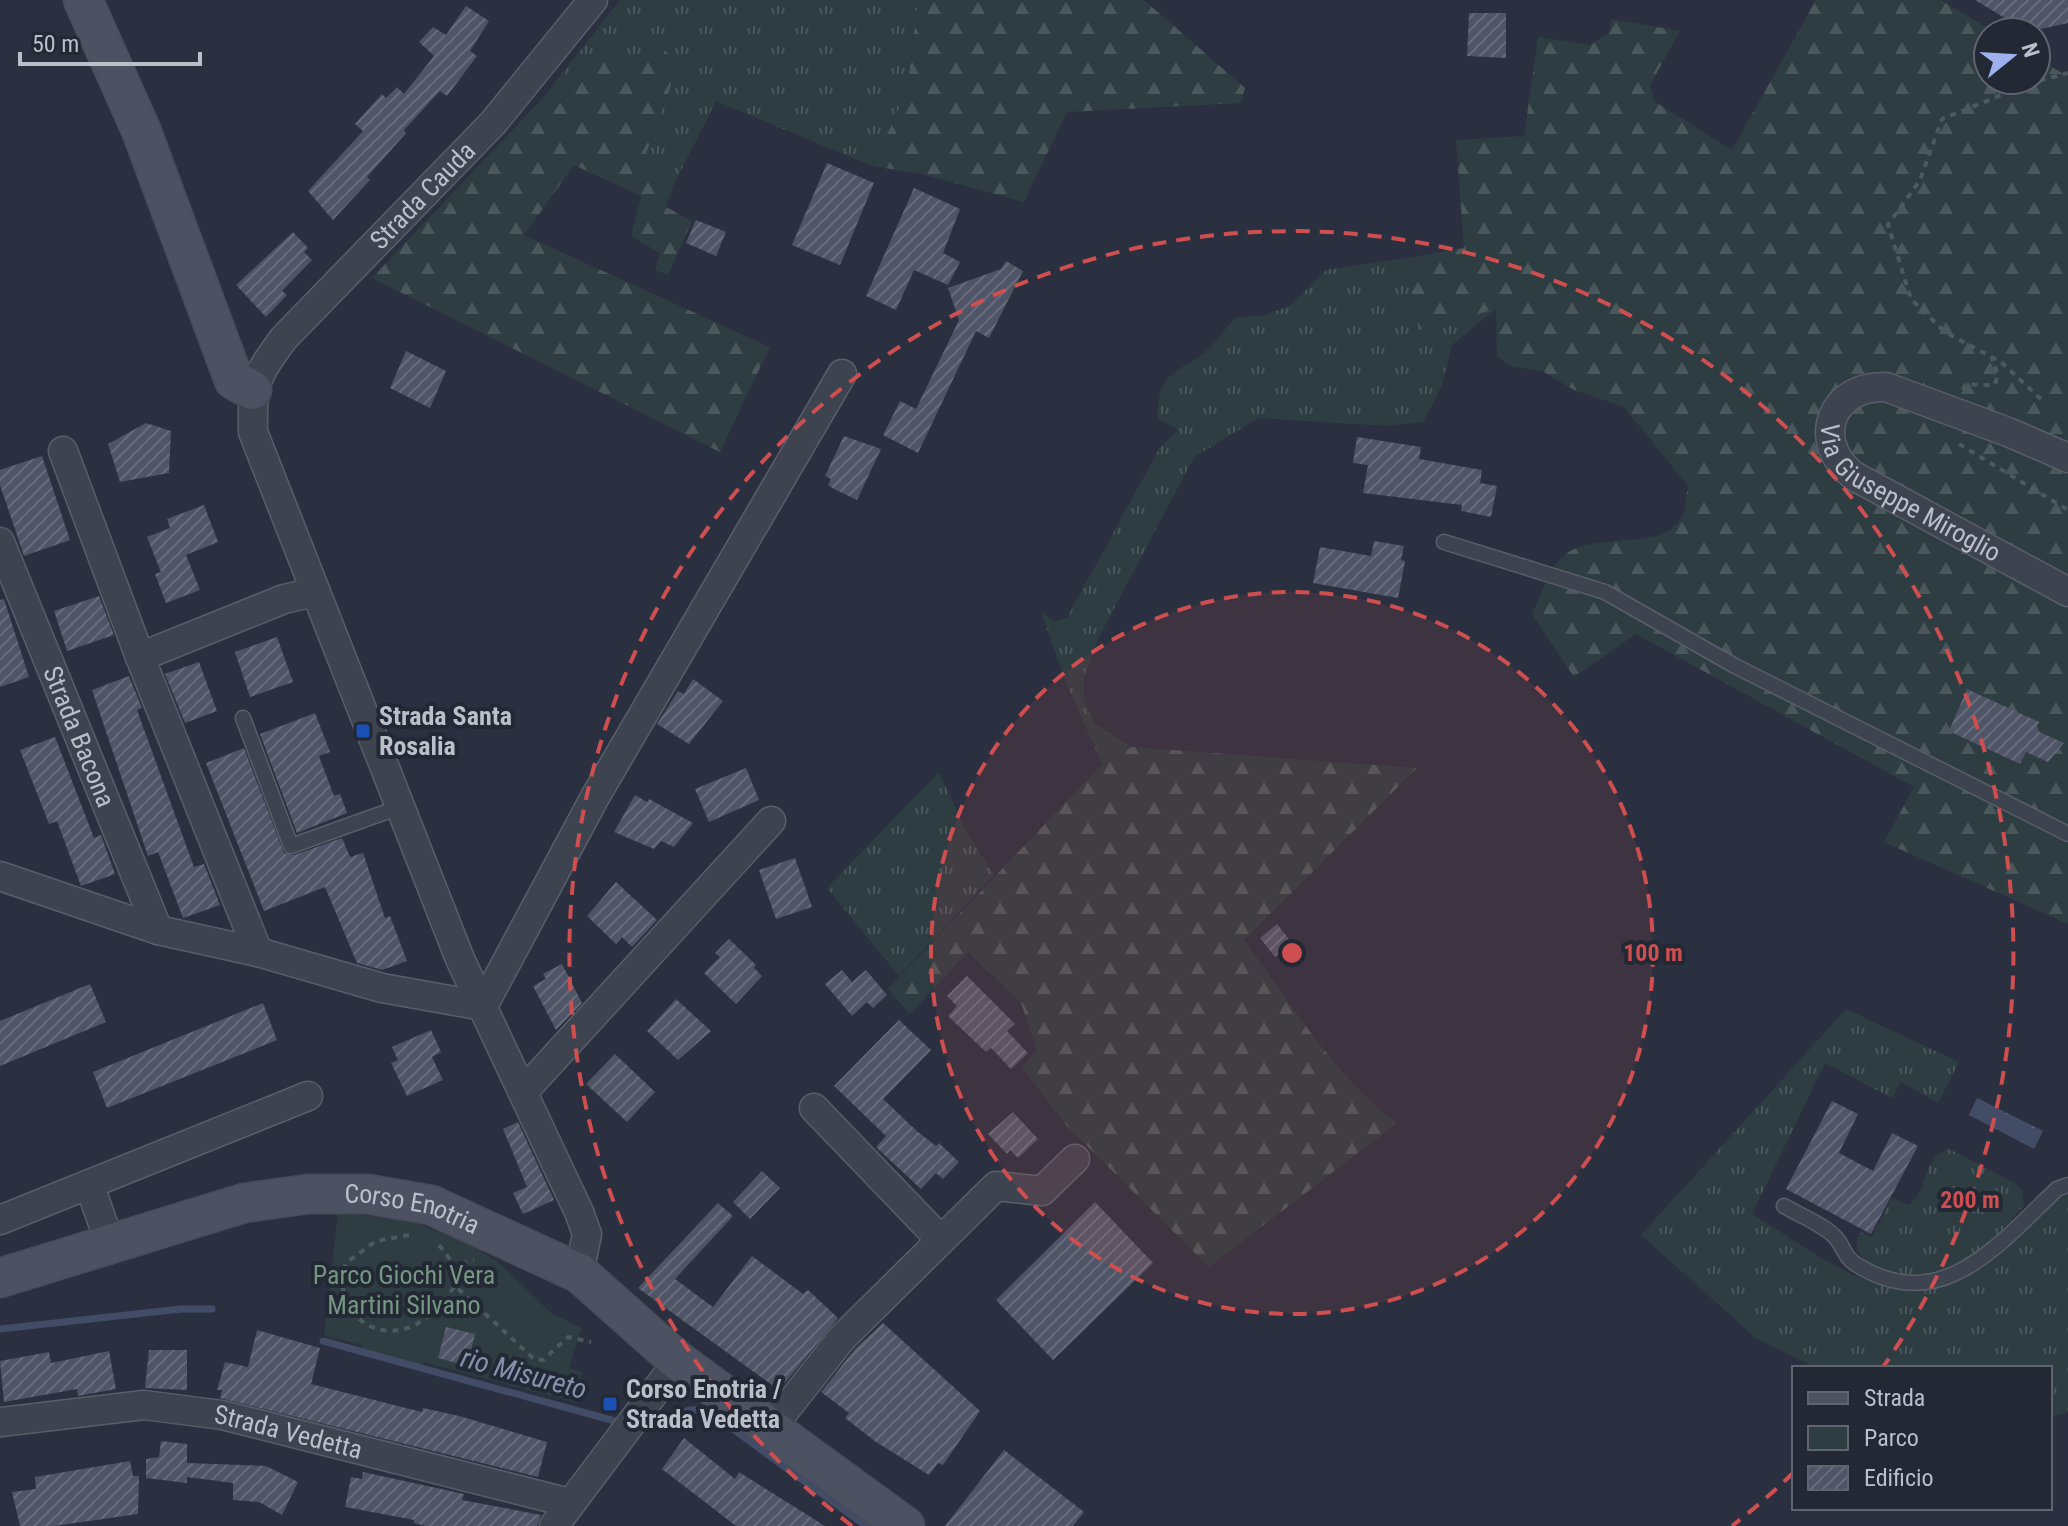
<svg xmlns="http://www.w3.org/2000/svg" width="2068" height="1526" font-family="'Roboto Condensed',sans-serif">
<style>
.grass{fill:url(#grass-tufts)}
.forest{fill:url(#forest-firs)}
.park{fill:#2d3d41}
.water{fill:url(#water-ripples)}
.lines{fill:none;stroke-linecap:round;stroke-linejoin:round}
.stream{stroke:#424c66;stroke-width:7}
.building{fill:url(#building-hatch)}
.lane-casing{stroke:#595e6a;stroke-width:17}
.street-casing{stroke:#595e6a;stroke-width:31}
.secondary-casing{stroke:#484c59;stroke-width:41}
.path{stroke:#4c5a5f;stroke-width:4;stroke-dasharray:6 6;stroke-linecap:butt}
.lane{stroke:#3e4350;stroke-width:14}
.street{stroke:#3e4350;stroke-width:28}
.secondary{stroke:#4d5262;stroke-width:38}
.ring{fill:none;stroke:#cf4e50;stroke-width:4;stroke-dasharray:14 10}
.transit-dot{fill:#1a4fb4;stroke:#232835;stroke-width:3}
.labels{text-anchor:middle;stroke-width:8;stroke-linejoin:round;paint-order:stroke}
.street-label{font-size:26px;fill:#bbbfca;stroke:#232835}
.poi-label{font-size:26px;font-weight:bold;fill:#bbbfca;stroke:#232835;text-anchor:start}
.park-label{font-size:26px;fill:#759782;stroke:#232835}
.water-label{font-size:28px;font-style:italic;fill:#8691ad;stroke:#232835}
.centre{fill:#cf4e50;stroke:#232835;stroke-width:4}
.ring-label{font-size:24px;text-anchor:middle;font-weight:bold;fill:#cf4e50;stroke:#232835;stroke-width:8;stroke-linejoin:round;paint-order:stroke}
</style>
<defs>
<pattern id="grass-tufts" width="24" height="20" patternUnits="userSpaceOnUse" patternTransform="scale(2)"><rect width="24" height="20" fill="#2d3d41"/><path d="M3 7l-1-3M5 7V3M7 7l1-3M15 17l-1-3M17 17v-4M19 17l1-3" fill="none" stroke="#4a575b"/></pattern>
<pattern id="forest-firs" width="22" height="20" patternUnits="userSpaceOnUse" patternTransform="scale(2)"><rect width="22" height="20" fill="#2d3d41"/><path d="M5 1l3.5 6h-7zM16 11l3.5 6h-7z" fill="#4a575b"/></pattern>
<pattern id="water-ripples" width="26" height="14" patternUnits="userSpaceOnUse" patternTransform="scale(2)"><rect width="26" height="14" fill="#424c66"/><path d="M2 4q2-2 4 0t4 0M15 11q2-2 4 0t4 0" fill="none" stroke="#5b647b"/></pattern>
<pattern id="building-hatch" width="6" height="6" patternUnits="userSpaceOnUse" patternTransform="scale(2)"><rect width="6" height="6" fill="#4f5566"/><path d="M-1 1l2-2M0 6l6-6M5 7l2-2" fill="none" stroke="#666c7b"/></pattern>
</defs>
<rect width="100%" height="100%" fill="#2a303f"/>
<g class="grass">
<polygon points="620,0 918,0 907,92 872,166 716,101 673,186 641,167 672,83 630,64 591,63 557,107 541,100"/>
<path d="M1412 257 1411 291 1497 308 1452 345 1442 386 1423 422 1388 426 1259 418 1194 457 1099 637 1084 678V700L1095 724 1132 747 1102 764 1064 678 1041 611 1055 622 1067 618 1159 449 1178 430 1158 418C1157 375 1172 375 1201 355 1214 346 1224 330 1235 318L1266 315 1291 305 1326 270Z"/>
<polygon points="939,772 966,831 994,875 899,976 827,888"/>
<path d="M1846 1009 1959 1062 1938 1103 1901 1082 1892 1098 1825 1063 1752 1214C1812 1250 1885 1314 1958 1280 1969 1274 1981 1270 1989 1262 2012 1241 2038 1204 2068 1195V1412L2050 1417V1368H1817L1757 1339 1641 1235Z"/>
<path d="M1949 1149 2013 1182 2022 1190 2024 1205C2002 1229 1982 1257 1951 1269 1938 1274 1922 1279 1909 1278 1886 1275 1845 1260 1860 1232L1872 1237 1892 1197 1908 1205C1929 1193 1922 1155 1949 1149Z"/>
</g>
<g class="forest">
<polygon points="918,0 1144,0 1245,88 1241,103 1067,112 1024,202 922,174 872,166 907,92"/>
<path d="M1816 0H1941L1994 32H1988V80H2036V57L2068 77V924L1884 842 1914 787 1636 634 1574 677 1532 614C1541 596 1549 566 1566 554 1596 531 1664 552 1682 517 1686 509 1686 495 1688 486L1624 407 1574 390 1544 372 1510 366 1497 356 1496 309 1419 330 1411 291 1412 257 1464 248 1456 140 1524 136 1538 37 1590 45 1609 33 1611 19 1680 31 1650 85 1654 101 1732 150Z"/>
<polygon points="656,42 673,58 672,83 641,167 673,186 666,207 692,221 668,275 655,270 660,253 631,236 641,196 574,165 524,235 770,347 720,452 372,278 541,100 557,107 591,63 609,51 630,63"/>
<path d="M1132 747 1417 768 1244 940C1291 1003 1333 1075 1397 1123L1209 1267 1065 1124 1022 1067 1037 1050 1021 1003 968 952 910 1014 888 989 1102 764Z"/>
</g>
<polygon class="park" points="338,1212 411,1221 467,1243 497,1261 551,1313 581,1328 569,1368 582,1372 574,1402 424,1362 422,1366 362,1348 362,1345 324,1336"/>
<polygon class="water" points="1977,1098 2043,1131 2034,1149 1969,1115"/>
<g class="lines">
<g class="stream">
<polyline points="0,1329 181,1309 212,1309"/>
<polyline points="323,1341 622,1423"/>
<path d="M642 1424C666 1423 684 1404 708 1411L866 1526"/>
</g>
</g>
<g class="building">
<polygon points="1975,0 2068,0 2068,23 2028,32"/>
<polygon points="466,6 489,21 470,51 477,56 447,96 440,91 404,130 406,133 367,177 370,180 333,220 308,191 363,131 355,124 382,94 386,98 397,87 404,94 434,56 419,42 433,27 446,35"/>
<polygon points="1469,13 1506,13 1506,58 1467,56"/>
<polygon points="827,163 874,183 840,265 792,245"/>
<polygon points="914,188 960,209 943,253 960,262 948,285 914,270 896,310 866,296"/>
<polygon points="696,220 726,232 716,256 686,243"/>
<polygon points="293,232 308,248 304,252 312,260 282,291 287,295 266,317 236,285"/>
<polygon points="1006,261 1023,271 989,338 976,331 918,453 883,435 900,401 916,409 959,320 948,288 1001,269"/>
<polygon points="406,351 446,371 430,408 390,388"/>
<polygon points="146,423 171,431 169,473 120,482 108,444"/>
<polygon points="844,436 881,449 857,500 834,489 828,485 831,479 825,476"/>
<polygon points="1357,437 1421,447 1419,459 1482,470 1480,483 1497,486 1491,517 1461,511 1462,505 1363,493 1368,465 1353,463"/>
<polygon points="42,456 70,540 24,556 0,485 0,470"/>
<polygon points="204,505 218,542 186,555 200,590 166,603 155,574 161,572 147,537 170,528 167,519"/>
<polygon points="1374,541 1404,546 1401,560 1405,561 1398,598 1313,583 1320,547 1371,556"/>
<polygon points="99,596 114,635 67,651 54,611"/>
<polygon points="4,599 29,677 0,687 0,600"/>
<polygon points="277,637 293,682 250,697 235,652"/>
<polygon points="199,662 217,711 185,723 165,674"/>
<polygon points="129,676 142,708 137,710 194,867 204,864 220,905 183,918 158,852 148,856 92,690"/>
<polygon points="693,679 723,701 689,744 657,724 678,691 684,694"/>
<polygon points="1967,689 2039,722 2035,730 2064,743 2048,762 2026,752 2020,764 1949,731"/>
<polygon points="315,713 330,752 319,756 334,796 340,794 347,813 297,833 260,734"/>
<polygon points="55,737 94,838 101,835 115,874 81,886 57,821 49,824 20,750"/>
<polygon points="244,748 284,853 294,855 342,838 350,857 363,853 385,918 390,916 407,961 382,970 357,963 325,887 264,911 206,763"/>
<polygon points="746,768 759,800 709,822 695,789"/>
<polygon points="635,795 647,802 649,799 693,823 674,847 661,841 654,849 614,832"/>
<polygon points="795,858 812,907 776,919 759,870"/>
<polygon points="616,882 657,920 632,947 622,937 616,944 587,916"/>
<polygon points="1277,924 1291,942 1275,957 1260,938"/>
<polygon points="729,939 756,965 754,968 762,976 736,1004 704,973 720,957 715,953"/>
<polygon points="562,964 582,1003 556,1030 533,986 546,979 543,974"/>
<polygon points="842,970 852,982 866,970 887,995 873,1008 867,1002 852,1016 825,984"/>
<polygon points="967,976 1015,1024 1007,1031 1028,1053 1011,1069 991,1048 986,1052 948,1016 957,1006 947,996"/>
<polygon points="90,984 106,1022 0,1066 0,1021"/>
<polygon points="676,999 711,1031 678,1060 647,1031"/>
<polygon points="263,1003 277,1040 107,1108 93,1072"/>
<polygon points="899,1020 931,1050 883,1099 918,1132 936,1146 939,1143 959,1162 943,1179 936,1173 921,1189 876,1147 886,1136 834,1086"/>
<polygon points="431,1030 441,1052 432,1057 443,1080 407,1096 391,1063 398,1060 392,1047"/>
<polygon points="615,1054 655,1092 627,1122 586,1084"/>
<polygon points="1832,1101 1858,1114 1839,1153 1873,1171 1892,1133 1918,1146 1871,1234 1786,1189"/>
<polygon points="1013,1112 1038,1139 1018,1158 1010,1150 1007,1154 988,1134"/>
<polygon points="518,1122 554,1200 523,1214 513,1193 527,1187 503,1129"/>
<polygon points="762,1171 780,1188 750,1219 733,1202"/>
<polygon points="1095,1202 1153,1263 1053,1360 996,1300"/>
<polygon points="718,1203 733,1216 675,1279 713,1307 752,1256 803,1294 808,1290 838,1318 779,1390 638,1288"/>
<polygon points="883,1323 980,1411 943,1465 938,1463 929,1475 876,1442 845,1418 849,1413 821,1392 855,1349"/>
<polygon points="446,1327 475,1334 467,1366 438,1358"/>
<polygon points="257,1330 320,1348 311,1384 422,1412 423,1408 459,1416 547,1442 538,1477 220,1398 222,1390 217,1390 225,1362 248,1367"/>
<polygon points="149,1350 187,1350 187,1390 145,1388"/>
<polygon points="109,1351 116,1389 78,1396 77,1389 4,1402 0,1361 49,1352 51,1363"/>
<polygon points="684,1438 735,1479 739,1472 825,1526 736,1526 662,1469"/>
<polygon points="161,1441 187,1444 187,1463 266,1466 298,1482 282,1515 259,1502 233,1500 233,1483 187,1477 187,1483 146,1478 146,1459 159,1457"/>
<polygon points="1004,1450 1084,1512 1073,1526 945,1526"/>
<polygon points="130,1461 133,1476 139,1476 138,1514 54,1526 20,1526 12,1492 36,1489 35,1477"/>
<polygon points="363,1472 464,1494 462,1500 541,1515 537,1526 426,1526 414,1523 414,1520 345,1507 351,1477 362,1479"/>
</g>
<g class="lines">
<g class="lane-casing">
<g id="lane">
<polyline points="1444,542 1605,592 1735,666 2068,834"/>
<polyline points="243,718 291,846 400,807"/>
<path d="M1784 1206C1799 1215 1825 1225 1836 1238 1843 1246 1845 1257 1854 1263 1940 1319 1998 1245 2057 1189L2068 1185"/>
</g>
</g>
<g class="street-casing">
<g id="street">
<polyline points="63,451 140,657 258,952"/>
<path id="s1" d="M2068 458 2008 432 1886 387C1830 385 1810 442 1854 476L2068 592"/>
<path id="s2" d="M0 542 158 930"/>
<polyline points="140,657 284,599 315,592"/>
<polyline points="0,876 158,930 258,952 382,988 483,1006 595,797 842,374"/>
<polyline points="524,1091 771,821"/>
<polyline points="814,1108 940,1239"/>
<polyline points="89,1184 110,1243"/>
<polyline points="0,1220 308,1096"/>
<path id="s3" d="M579 1273 587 1234 579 1212 460 959 253 432C252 384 255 377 284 338L493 123 593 0"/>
<path id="s4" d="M0 1422 144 1405 222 1415 570 1503"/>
<polyline points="771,1428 842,1338 996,1186 1042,1191 1075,1159"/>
<polyline points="554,1526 678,1361"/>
</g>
</g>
<g class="secondary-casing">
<g id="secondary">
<polyline points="83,0 141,130 234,380 252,390"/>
<path id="s5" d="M0 1278 244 1203 308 1194H367L431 1205 579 1273 678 1361 905 1526"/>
</g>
</g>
<g class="path">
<path d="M1963 390 1965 385C1975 383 1984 387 1995 384L1998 375 1992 359"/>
<polyline points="2041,399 2001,362 1945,332 1911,299 1888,225 1920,180 1942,119 2031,83 2068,73"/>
<polyline points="1959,444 2068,510"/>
<path d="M409 1235 376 1241 346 1263C331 1302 366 1342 408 1328 428 1321 442 1302 455 1286L534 1359 543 1360 568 1337 591 1342"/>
<polyline points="439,1245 452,1262 455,1286"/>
<polyline points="455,1274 463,1263 474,1260"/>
</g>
<use href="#lane" class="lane"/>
<use href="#street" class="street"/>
<use href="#secondary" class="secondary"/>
</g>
<circle cx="1292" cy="953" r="361" fill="#cf4e50" fill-opacity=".12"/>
<g class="ring">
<circle cx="1292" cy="953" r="361"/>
<path d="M1794 1472A722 722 0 0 1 1732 1526M852 1526A722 722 0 1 1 1883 1367"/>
</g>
<g class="transit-dot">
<rect x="355" y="723" width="16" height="16" rx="4"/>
<rect x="602" y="1396" width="16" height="16" rx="4"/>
</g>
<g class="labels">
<g class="street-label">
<text dy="9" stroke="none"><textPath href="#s3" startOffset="1210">Strada Cauda</textPath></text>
<text dy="9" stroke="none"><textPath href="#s1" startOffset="380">Via Giuseppe Miroglio</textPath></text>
<text dy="9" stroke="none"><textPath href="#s2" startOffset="210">Strada Bacona</textPath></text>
<text dy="9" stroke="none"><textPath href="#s5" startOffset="426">Corso Enotria</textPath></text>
<text dy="9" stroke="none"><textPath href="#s4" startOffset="292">Strada Vedetta</textPath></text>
</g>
<g class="poi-label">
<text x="379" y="725">Strada Santa<tspan x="379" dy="30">Rosalia</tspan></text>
<text x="626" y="1398">Corso Enotria /<tspan x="626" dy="30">Strada Vedetta</tspan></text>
</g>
<g class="park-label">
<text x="404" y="1284">Parco Giochi Vera<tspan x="404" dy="30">Martini Silvano</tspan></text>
</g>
<g class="water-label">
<text transform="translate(524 1373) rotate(15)" y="10">rio Misureto</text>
</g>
</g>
<circle cx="1292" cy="953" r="12" class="centre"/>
<g class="ring-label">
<text x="1653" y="961">100 m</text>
<text x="1970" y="1208">200 m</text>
</g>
<rect x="1792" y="1366" width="260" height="144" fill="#232835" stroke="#606471" stroke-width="2"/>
<rect x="1808" y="1392" width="40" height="12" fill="#4d5262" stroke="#606471" stroke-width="2"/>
<text x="1864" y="1406" font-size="24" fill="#bbbfca">Strada</text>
<rect x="1808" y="1426" width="40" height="24" fill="#2d3d41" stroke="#606471" stroke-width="2"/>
<text x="1864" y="1446" font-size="24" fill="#bbbfca">Parco</text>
<rect x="1808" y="1466" width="40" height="24" fill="url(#building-hatch)" stroke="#606471" stroke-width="2"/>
<text x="1864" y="1486" font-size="24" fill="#bbbfca">Edificio</text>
<g transform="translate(2012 56) rotate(72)"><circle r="38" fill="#232835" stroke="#606471" stroke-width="2"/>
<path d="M0-6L14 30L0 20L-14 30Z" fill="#9eb1ec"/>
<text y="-12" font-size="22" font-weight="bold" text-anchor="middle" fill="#bbbfca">N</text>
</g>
<path d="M20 52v12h180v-12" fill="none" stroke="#bbbfca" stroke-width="4"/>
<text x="32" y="52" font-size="24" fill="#bbbfca" stroke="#232835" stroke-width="6" paint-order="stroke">50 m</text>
</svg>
